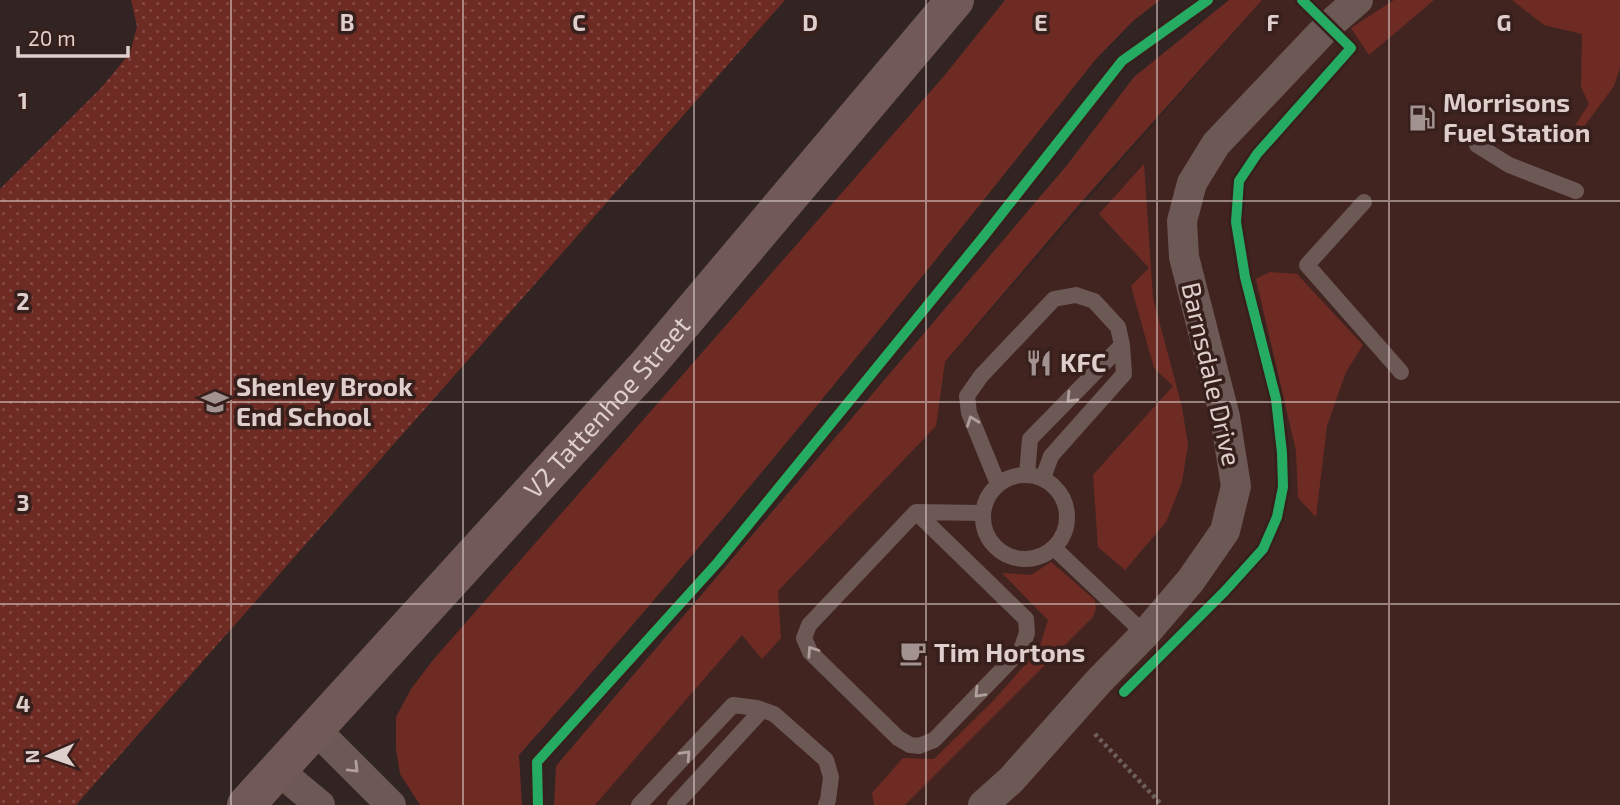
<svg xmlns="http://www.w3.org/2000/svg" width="1620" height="805" font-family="'Exo 2',sans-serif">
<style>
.built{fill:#412420}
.green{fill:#6e2b24}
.park{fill:url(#park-dots)}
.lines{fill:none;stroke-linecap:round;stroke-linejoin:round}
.path{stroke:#6f605e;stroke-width:4.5;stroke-dasharray:3.5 3.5;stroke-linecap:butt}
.lane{stroke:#6c5855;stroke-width:16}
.street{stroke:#6c5855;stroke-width:30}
.secondary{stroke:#705956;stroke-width:38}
.cycleway-casing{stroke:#371f1c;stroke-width:15}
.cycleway{stroke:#26ab63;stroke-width:10}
.oneway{stroke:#b19f9c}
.grid{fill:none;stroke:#dfcfcc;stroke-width:2;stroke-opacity:0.55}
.labels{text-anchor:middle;stroke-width:7;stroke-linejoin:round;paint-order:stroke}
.poi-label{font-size:26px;font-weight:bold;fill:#dfcfcc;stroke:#371f1c;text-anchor:start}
.street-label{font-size:26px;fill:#dfcfcc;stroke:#371f1c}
.grid-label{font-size:23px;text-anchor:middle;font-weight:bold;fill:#dfcfcc;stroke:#371f1c;stroke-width:7;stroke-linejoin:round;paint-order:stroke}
</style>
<defs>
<pattern id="park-dots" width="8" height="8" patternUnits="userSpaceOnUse" patternTransform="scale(1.75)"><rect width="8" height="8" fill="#6e2b24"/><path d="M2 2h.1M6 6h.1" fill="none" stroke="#824943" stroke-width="1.8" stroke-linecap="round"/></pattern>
</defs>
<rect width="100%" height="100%" fill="#312422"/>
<polygon class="built" points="1262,0 1620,0 1620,805 568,805 945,363"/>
<g class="green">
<path d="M1005 0H1160L1133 21 1096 59C909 295 719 530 519 755L522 805H420L400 774 396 749V717L411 689 433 660 944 76Z"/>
<polygon points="1229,0 1262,0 1077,207 945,362 936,426 778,591 781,638 762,659 742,635 595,805 554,805 556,766 1067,165 1134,77"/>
<polygon points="1394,0 1434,0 1369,55 1351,28"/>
<polygon points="1512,0 1620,0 1620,68 1614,86 1578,135 1568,136 1589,104 1581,87 1582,34 1544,25"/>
<polygon points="1144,164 1153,298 1182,407 1188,445 1182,482 1166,522 1125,570 1098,547 1093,475 1173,386 1154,368 1131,286 1149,268 1099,214"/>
<polygon points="1270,272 1297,274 1363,345 1346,372 1327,426 1316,517 1298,498 1296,451 1256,279"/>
<polygon points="1051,562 1095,600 1096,608 1093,617 905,805 874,805 872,793 903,758 934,759 994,700 1039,649 1048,620 1002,573 1031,575"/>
</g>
<polygon class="park" points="131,0 785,0 76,805 0,805 0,189 102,87 130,53 137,26"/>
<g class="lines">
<polyline class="path" points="1095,734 1162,805"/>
<g class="lane">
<polyline points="1477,145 1509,165 1576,191"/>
<polyline points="1364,202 1307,265 1401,372"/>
<circle cx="1025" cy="517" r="42"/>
<polyline points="1043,478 1051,456 1124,374 1122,345"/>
<polyline points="998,484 969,413 967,396 981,376 1054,299 1076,295 1094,301 1118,327 1122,345 1030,439 1027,474"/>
<polyline points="916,512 1026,619 1027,633 1021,650 934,740 919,746 910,745 898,738 810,652 804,638 809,625 916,512 982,513"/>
<polyline points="1054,548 1145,634"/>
<polyline points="639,805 733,705 757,708 774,714 826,760 831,777 828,800 826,805"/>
<polyline points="675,805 762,710"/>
</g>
<g class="street">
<polyline points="316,730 391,805"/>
<polyline points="279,771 320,805"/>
<polyline points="983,805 1011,780 1099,681 1145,634 1191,580 1225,531 1236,486 1225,417 1184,257 1182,221 1192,183 1216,144 1328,26 1358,0"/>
</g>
<path class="secondary" id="s1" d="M246 805 648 364 955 0"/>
<g class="cycleway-casing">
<g id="cycleway">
<polyline points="1124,692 1225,591 1263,549 1277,517 1283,487 1282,453 1276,399 1245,277 1236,222 1239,181 1257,154 1351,48 1302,0"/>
<polyline points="538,805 537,762 718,562 984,236 1122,61 1208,0"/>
</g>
</g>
<use href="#cycleway" class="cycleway"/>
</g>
<defs><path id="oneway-chevron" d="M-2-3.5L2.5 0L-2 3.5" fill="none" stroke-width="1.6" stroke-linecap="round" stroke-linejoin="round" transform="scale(1.75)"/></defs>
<g class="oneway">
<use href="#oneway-chevron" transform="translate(1071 398) rotate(134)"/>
<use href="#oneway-chevron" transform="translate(972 421) rotate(-110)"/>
<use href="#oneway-chevron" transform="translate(812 651) rotate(-124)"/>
<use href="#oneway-chevron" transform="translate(979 693) rotate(134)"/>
<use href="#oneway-chevron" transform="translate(686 755) rotate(-47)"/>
<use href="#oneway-chevron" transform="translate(354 768) rotate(45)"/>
</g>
<path class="grid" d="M231 0V805M463 0V805M694 0V805M926 0V805M1157 0V805M1389 0V805M0 201H1620M0 402H1620M0 604H1620"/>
<defs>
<g id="fuel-bare" transform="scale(2.1)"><path d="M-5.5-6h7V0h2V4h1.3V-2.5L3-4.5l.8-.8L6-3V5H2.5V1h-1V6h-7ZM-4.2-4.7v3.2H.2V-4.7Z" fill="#a29390" stroke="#371f1c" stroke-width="2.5" paint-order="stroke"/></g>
<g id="restaurant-bare" transform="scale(2.1)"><path d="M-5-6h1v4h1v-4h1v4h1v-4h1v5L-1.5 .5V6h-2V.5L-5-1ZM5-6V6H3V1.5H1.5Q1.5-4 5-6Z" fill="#a29390" stroke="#371f1c" stroke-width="2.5" paint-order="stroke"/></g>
<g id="school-bare" transform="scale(2.1)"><path d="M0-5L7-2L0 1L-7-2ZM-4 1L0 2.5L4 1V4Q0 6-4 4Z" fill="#a29390" stroke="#371f1c" stroke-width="2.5" paint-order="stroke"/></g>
<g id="cafe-bare" transform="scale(2.1)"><path d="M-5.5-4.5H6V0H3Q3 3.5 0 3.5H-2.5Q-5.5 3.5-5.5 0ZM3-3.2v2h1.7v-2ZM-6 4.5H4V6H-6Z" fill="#a29390" stroke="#371f1c" stroke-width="2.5" paint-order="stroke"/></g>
</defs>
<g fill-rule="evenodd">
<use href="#fuel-bare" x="1422" y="118"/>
<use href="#restaurant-bare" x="1039" y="363"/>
<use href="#school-bare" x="215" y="402"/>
<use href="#cafe-bare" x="913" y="653"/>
</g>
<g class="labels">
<g class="poi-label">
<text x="1443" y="112">Morrisons<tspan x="1443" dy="30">Fuel Station</tspan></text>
<text x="1060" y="372">KFC</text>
<text x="236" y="396">Shenley Brook<tspan x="236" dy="30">End School</tspan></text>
<text x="934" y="662">Tim Hortons</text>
</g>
<g class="street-label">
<text transform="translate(1211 374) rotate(77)" y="9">Barnsdale Drive</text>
<text dy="9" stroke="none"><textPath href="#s1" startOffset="537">V2 Tattenhoe Street</textPath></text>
</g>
</g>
<g class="grid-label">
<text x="347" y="31">B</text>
<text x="579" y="31">C</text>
<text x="810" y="31">D</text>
<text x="1041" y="31">E</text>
<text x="1273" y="31">F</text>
<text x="1504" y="31">G</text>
<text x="23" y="109">1</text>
<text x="23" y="310">2</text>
<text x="23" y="511">3</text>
<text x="23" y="712">4</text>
</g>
<g transform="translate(49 756) rotate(268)" stroke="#371f1c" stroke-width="5" paint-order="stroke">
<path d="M0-5L12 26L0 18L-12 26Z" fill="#dfcfcc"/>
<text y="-10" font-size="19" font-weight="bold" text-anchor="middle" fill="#dfcfcc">N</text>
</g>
<path d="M18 46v10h110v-10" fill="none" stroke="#dfcfcc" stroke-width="3.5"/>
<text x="28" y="46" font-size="21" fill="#dfcfcc" stroke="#371f1c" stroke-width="5" paint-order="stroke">20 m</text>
</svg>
